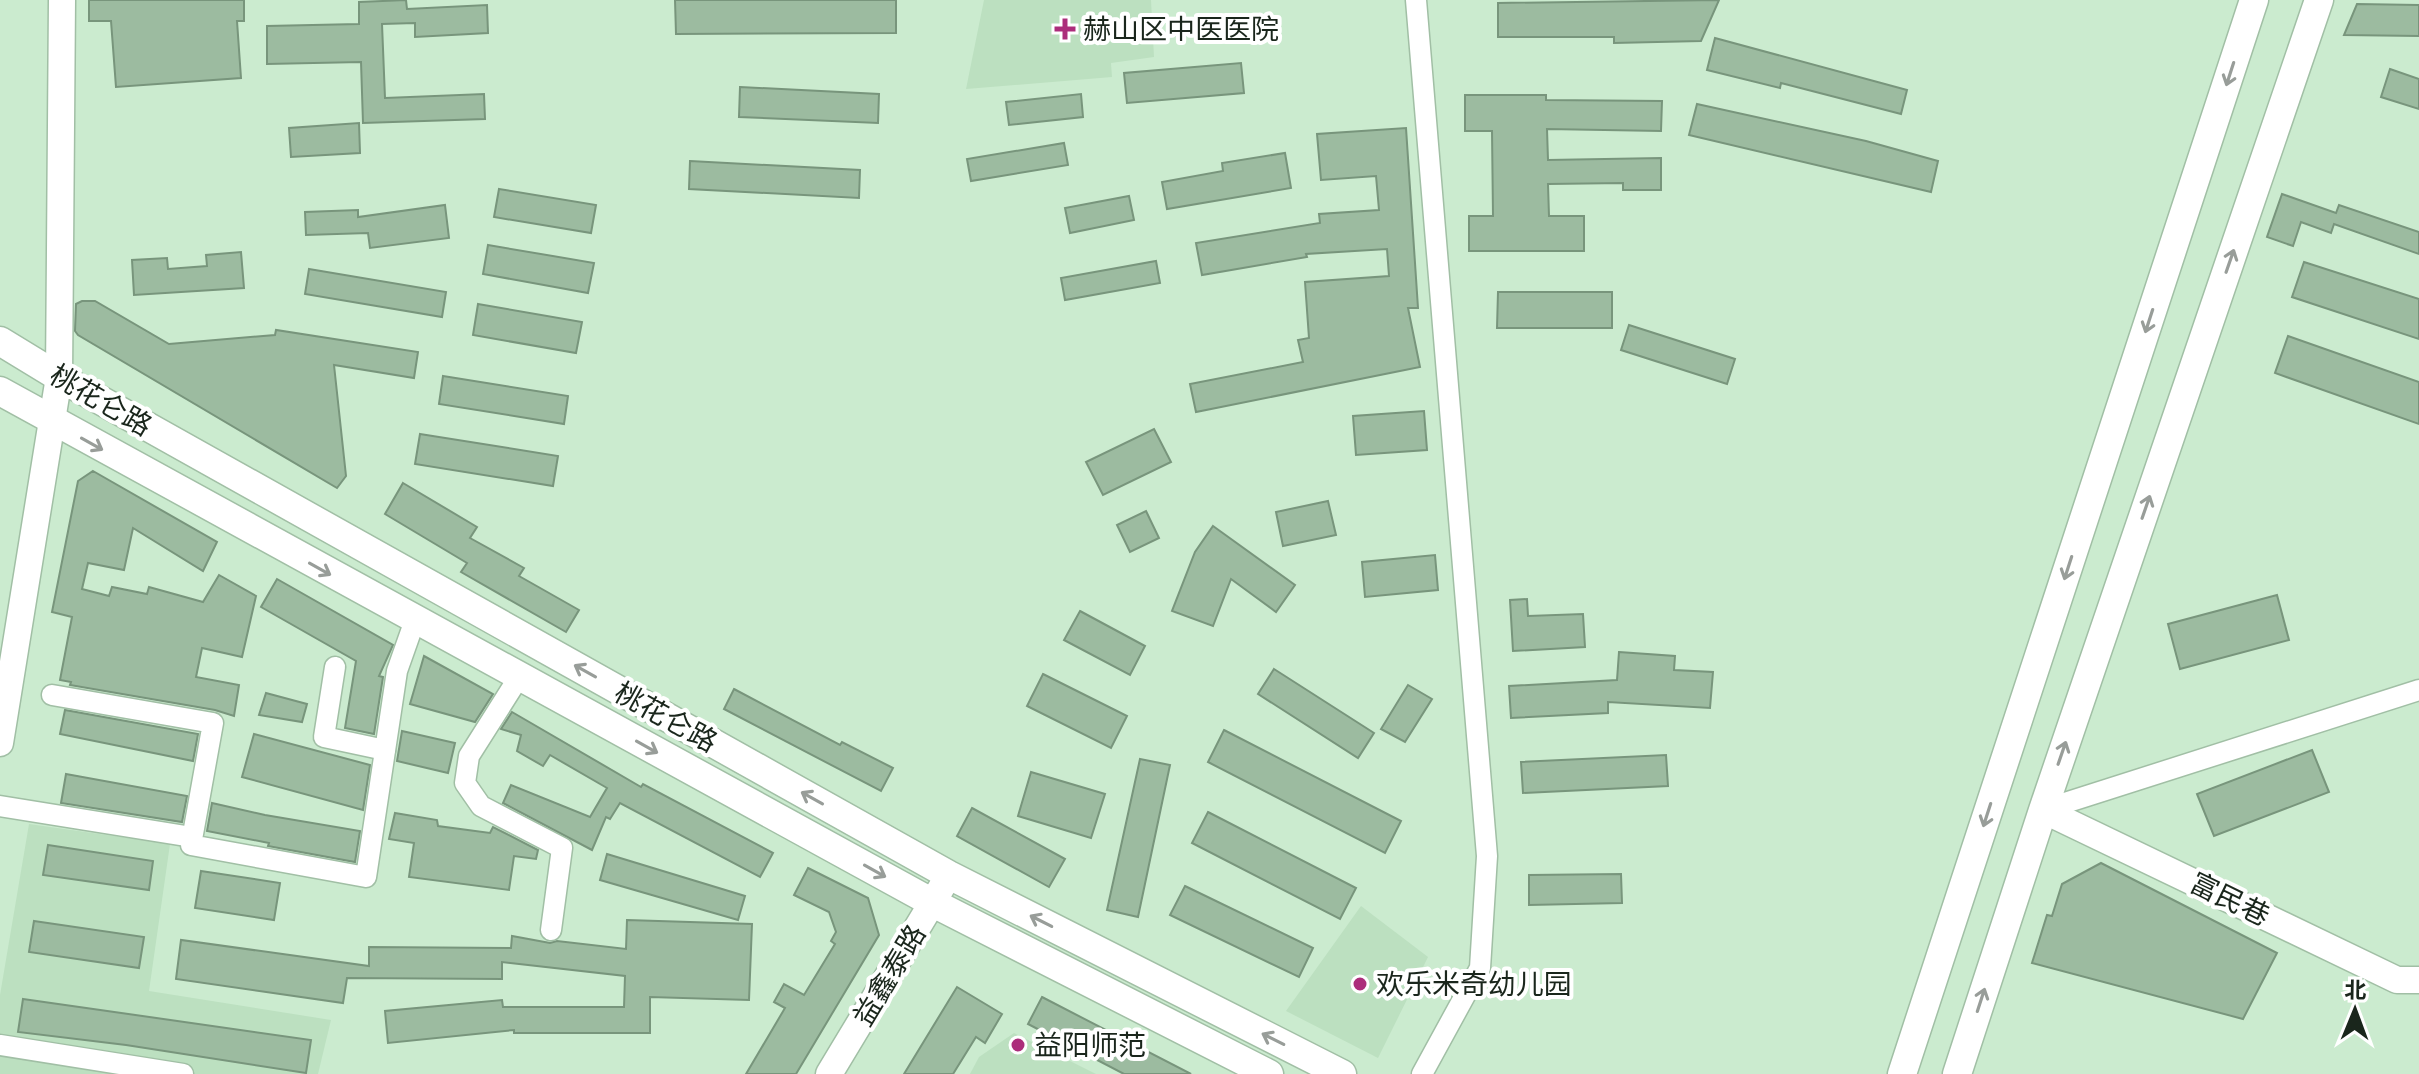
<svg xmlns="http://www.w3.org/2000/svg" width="2419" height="1074" font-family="'Alegreya Sans','Noto Sans SC',sans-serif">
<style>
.built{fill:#bce0c0}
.building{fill:#9cbba0;stroke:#78957c;stroke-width:2}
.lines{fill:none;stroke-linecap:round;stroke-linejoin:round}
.minor-casing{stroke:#a1bfa5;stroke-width:23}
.tertiary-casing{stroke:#a1bfa5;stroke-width:29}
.secondary-casing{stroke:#a1bfa5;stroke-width:31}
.minor{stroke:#fff;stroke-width:20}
.tertiary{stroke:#fff;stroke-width:26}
.secondary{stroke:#fff;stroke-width:28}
.oneway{stroke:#989d99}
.poi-dot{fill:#ac2d7b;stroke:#fff;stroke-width:3}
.labels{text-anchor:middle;stroke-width:8;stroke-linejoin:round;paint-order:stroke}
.poi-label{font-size:28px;fill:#1a261c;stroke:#fff;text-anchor:start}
.street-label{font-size:28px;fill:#1a261c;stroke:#fff}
</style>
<rect width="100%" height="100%" fill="#cbebcf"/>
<g class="built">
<polygon points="984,0 1151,0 1154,57 1111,63 1112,77 966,89"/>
<polygon points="29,824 170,844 149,991 331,1020 318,1074 0,1074 0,995"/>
<polygon points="1361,906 1428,957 1378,1058 1286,1011"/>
<polygon points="1014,1033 1096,1074 970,1074 979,1057"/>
</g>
<g class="building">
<polygon points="89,0 244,0 244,21 237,21 241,78 116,87 111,21 89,21"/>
<polygon points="406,0 407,9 487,5 488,33 415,37 415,23 382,24 385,98 484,94 485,119 363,123 361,62 267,64 267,26 359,24 359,2"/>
<polygon points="675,0 896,0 896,33 676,34"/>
<polygon points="1719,0 1701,41 1614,43 1614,37 1498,37 1498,3"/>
<polygon points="2357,4 2419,5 2419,36 2344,35"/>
<polygon points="1715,38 1907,90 1901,114 1781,83 1780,88 1707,70"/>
<polygon points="1241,63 1244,93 1127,103 1124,73"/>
<polygon points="2390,69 2419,79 2419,109 2381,97"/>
<polygon points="740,87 879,94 878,123 739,117"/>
<polygon points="1081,94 1083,117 1009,125 1006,102"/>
<polygon points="1465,95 1546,95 1546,100 1662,101 1661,131 1547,129 1548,160 1661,158 1661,190 1623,190 1623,183 1548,184 1549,216 1584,216 1584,251 1469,251 1469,216 1493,216 1492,131 1465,131"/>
<polygon points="1697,104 1866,141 1938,161 1931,192 1689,135"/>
<polygon points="359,123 360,153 291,157 289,128"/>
<polygon points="1406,128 1418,308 1408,308 1420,367 1196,412 1190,384 1303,362 1298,340 1309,338 1305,282 1389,276 1387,249 1306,254 1307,257 1202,275 1196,243 1320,223 1319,214 1379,210 1376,176 1321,180 1317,134"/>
<polygon points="1064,143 1068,165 971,181 967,159"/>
<polygon points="1285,153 1291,188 1167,209 1162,182 1223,171 1222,163"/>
<polygon points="690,161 860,170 859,198 689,189"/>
<polygon points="499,189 596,205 591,233 494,217"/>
<polygon points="2282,194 2336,213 2339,205 2419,232 2419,254 2334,224 2331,233 2301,222 2293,246 2267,237"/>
<polygon points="1129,196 1134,220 1070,233 1065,208"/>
<polygon points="445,205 449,238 370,248 368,233 306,235 305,212 358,210 358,217"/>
<polygon points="488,245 594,263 588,293 483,274"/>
<polygon points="241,252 244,288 134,295 132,260 167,258 168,269 207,266 206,255"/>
<polygon points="1156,261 1160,283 1065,300 1061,278"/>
<polygon points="2304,262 2419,299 2419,339 2292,297"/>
<polygon points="309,269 446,292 442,317 305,294"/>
<polygon points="1498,292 1612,292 1612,328 1497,328"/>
<polygon points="82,301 95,301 169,344 275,335 276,330 418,352 414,378 334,365 346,476 337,488 78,335 75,331 76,304"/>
<polygon points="478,304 582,322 576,353 473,335"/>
<polygon points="1629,325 1735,359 1727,384 1621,350"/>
<polygon points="2288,336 2419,382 2419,424 2275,373"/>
<polygon points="443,376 568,396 564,424 439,404"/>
<polygon points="1424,411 1427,450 1356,455 1353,416"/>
<polygon points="1154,429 1171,462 1103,495 1086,462"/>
<polygon points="420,434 558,456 553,486 415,464"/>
<polygon points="93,471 217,542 203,571 133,528 124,570 88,563 82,589 109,596 112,587 147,594 149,587 203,602 219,575 256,596 242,657 202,648 196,677 239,685 234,716 215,710 70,685 71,682 60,680 72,617 52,612 78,481"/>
<polygon points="403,483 477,527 470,538 524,568 519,576 579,610 566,632 461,572 467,563 385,514"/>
<polygon points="1328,501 1336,535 1283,546 1276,512"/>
<polygon points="1146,511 1159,538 1130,552 1117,525"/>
<polygon points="1213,526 1295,585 1276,612 1231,579 1213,626 1172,611 1195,552"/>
<polygon points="1435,555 1438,590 1365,597 1362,562"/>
<polygon points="277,579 393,645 379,676 383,677 374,734 345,728 356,661 261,607"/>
<polygon points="2277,595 2289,640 2180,669 2168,624"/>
<polygon points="1527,599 1528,616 1583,614 1585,647 1513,651 1510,600"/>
<polygon points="1080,611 1145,646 1130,675 1064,640"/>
<polygon points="1619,652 1675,656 1674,670 1713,672 1710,708 1608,702 1608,713 1511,718 1509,686 1617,680"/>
<polygon points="424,656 493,694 475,722 410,704"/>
<polygon points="1274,669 1374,733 1358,758 1258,694"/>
<polygon points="1043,674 1127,716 1111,748 1027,706"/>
<polygon points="1408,685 1432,699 1405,742 1381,729"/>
<polygon points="734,689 840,745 842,742 893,768 881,791 724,709"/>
<polygon points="266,693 307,704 302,722 259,715"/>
<polygon points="65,710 198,734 193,761 60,734"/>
<polygon points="512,712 641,787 643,784 773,853 760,877 620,803 610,819 606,817 592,850 503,803 511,785 590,817 607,788 550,755 543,766 517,751 521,735 501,729"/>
<polygon points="1224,730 1401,821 1385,853 1208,762"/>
<polygon points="402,731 455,743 448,773 397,761"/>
<polygon points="254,734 370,765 363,810 242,777"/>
<polygon points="2312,750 2329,792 2214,836 2197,794"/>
<polygon points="1666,755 1668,786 1523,793 1521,762"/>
<polygon points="1140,759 1170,765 1138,917 1107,910"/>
<polygon points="1031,772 1105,794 1091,838 1018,816"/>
<polygon points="66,774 187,796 182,822 61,803"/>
<polygon points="212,803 265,815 360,831 355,862 268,846 269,843 207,831"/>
<polygon points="972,808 1065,859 1049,887 957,836"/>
<polygon points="1208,812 1356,888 1340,919 1192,843"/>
<polygon points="395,813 437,820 438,826 490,833 493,827 538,850 536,859 514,856 509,890 409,877 414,843 389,839"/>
<polygon points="48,845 153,861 149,890 43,875"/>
<polygon points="607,854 745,896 738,920 600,880"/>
<polygon points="2101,863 2277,953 2243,1019 2032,963 2047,915 2052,916 2062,884"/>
<polygon points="808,868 868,898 879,935 796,1074 746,1074 785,1008 774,1002 784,984 804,995 835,944 831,941 836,932 829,912 794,895"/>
<polygon points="201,871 280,883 274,920 195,908"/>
<polygon points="1621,874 1622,903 1529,905 1529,875"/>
<polygon points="1185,886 1313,948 1299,977 1170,915"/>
<polygon points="627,920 752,924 749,1000 650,997 650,1033 514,1033 514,1030 388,1043 385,1011 502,1000 503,1007 624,1007 625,976 502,962 502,979 347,978 343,1003 176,979 181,940 369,966 369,947 511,948 512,936 550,943 557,941 626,949"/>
<polygon points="34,921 144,937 139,968 29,952"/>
<polygon points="957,987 1002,1014 985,1043 976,1037 953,1074 904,1074"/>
<polygon points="1042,997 1191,1074 1124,1074 1028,1024"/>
<polygon points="23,999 311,1040 306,1073 126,1045 18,1032"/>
</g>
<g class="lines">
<g class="minor-casing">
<g id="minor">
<polyline points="1416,0 1487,856 1480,968 1422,1074"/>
<polyline points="335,667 324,737 385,750"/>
<polyline points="519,677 469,756 465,783 481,806 562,848 551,930"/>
<polyline points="52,695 213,723 191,845 366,877 397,671 415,620"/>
<polyline points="0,806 192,837"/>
<polyline points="2043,810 2419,690"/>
<polyline points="0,1045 183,1074"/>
</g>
</g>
<g class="tertiary-casing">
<g id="tertiary">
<polyline points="0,743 59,377 62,0"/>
<polyline points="2043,810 2397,980 2419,980"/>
<polyline points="829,1074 949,875"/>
</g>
</g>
<g class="secondary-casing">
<g id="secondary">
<polyline points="0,341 59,377 949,875 1342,1074"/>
<polyline points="0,391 933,903 1269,1074"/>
<polyline points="1902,1074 2254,0"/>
<polyline points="1957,1074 2043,810 2319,0"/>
</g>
</g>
<use href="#minor" class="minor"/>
<use href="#tertiary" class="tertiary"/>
<use href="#secondary" class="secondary"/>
</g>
<defs><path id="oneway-shaft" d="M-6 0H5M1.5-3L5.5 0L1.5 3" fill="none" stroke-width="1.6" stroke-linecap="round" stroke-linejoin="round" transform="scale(2)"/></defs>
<g class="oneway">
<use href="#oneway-shaft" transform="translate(2230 74) rotate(108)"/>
<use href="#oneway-shaft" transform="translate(2230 261) rotate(-71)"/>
<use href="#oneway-shaft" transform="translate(2149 321) rotate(108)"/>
<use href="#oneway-shaft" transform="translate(92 444) rotate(29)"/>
<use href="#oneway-shaft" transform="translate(2146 507) rotate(-71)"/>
<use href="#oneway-shaft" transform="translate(2068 568) rotate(108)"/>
<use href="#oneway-shaft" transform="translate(320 569) rotate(29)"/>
<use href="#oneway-shaft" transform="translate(585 671) rotate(-151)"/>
<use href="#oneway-shaft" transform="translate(647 747) rotate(29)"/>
<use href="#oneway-shaft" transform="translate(2062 753) rotate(-71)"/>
<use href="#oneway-shaft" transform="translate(812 798) rotate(-151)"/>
<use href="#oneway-shaft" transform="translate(1987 815) rotate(108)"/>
<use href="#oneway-shaft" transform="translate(875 871) rotate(29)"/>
<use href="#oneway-shaft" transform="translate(1041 921) rotate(-153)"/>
<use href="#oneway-shaft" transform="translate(1981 1000) rotate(-72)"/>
<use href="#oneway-shaft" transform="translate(1273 1039) rotate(-153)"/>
</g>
<g class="poi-dot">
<path d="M1061 17h8v8h8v8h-8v8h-8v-8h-8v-8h8z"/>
<circle cx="1360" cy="984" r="8"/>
<circle cx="1018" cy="1045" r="8"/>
</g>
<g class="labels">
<g class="poi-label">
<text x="1083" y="39">赫山区中医医院</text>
<text x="1376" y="994">欢乐米奇幼儿园</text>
<text x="1034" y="1055">益阳师范</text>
</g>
<g class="street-label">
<text transform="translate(101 400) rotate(30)" y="10">桃花仑路</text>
<text transform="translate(666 717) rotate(29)" y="10">桃花仑路</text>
<text transform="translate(2230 899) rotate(26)" y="10">富民巷</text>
<text transform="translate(889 975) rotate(-59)" y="10">益鑫泰路</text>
</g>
</g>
<g transform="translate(2355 1010) rotate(1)" stroke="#ffffff" stroke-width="6" paint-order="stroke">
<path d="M0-6L14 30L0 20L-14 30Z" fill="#1a261c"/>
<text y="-12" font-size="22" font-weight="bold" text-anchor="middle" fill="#1a261c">北</text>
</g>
</svg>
